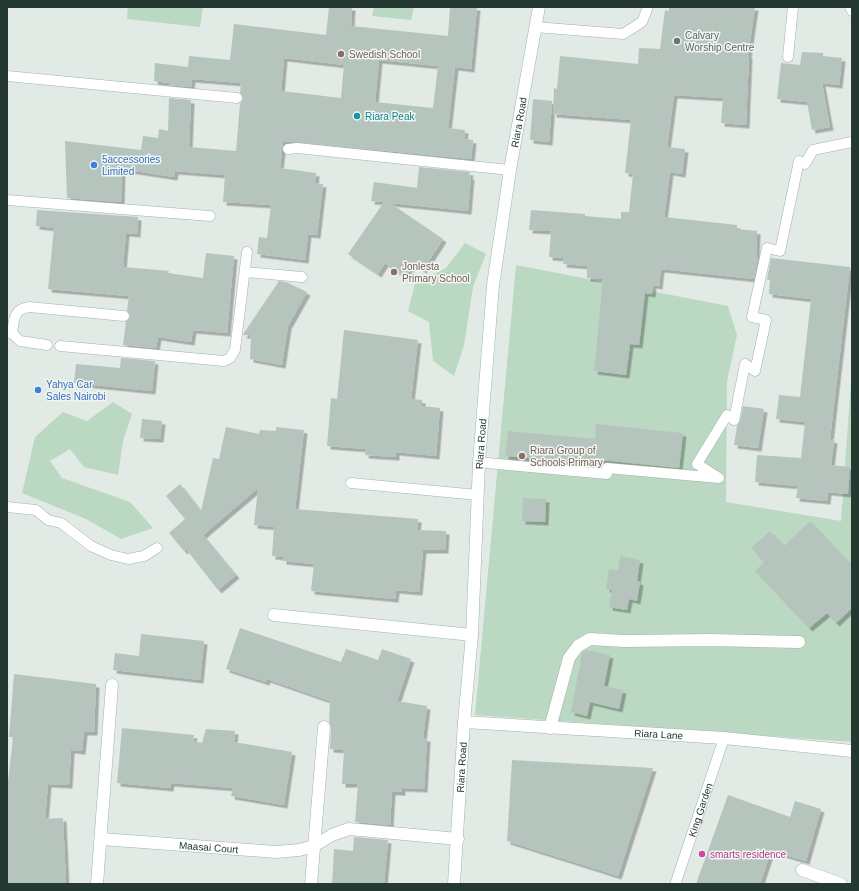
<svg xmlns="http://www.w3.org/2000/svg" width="859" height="891" font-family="Helvetica,sans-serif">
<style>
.green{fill:#bbd9c2}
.building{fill:#b6c4be;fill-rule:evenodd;filter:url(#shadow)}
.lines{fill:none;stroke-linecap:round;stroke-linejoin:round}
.lane-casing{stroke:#a4b1ab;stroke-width:11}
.street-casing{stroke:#a4b1ab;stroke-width:13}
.secondary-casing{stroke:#a1b4ac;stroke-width:13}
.lane{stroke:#fff;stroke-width:10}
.street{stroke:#fff;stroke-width:12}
.secondary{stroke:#fff;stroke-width:12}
.worship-dot{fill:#6b7280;stroke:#f1f7f3;stroke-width:1.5}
.education-dot{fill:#8d6e63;stroke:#f1f7f3;stroke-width:1.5}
.culture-dot{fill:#0f9aa8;stroke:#f1f7f3;stroke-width:1.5}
.shop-dot{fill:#3f7fe0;stroke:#f1f7f3;stroke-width:1.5}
.hotel-dot{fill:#d1479c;stroke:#f1f7f3;stroke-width:1.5}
.labels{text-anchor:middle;stroke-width:3;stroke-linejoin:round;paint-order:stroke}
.worship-label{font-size:10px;fill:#5b616d;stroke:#f1f7f3;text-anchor:start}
.education-label{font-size:10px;fill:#785e54;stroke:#f1f7f3;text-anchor:start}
.culture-label{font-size:10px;fill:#0d838f;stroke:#f1f7f3;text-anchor:start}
.street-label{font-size:10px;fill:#233931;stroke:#f1f7f3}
.shop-label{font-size:10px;fill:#366cbe;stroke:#f1f7f3;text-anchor:start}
.hotel-label{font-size:10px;fill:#b23c85;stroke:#f1f7f3;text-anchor:start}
</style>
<defs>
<filter id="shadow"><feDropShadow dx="3.5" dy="3.5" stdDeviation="0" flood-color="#0004"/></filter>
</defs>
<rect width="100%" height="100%" fill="#e1eae5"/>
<g class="green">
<polygon points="128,7 203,7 200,27 127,19"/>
<polygon points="374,7 414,7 411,20 372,16"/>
<polygon points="465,243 486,254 473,287 464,345 454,376 433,361 429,322 408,311 415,284 446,268"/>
<polygon points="516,265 728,306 737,335 727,381 726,502 841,521 852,367 852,742 475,715"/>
<polygon points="113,402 132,414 123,441 118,475 84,467 70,449 50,461 62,478 130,502 153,528 121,539 86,519 22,493 35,437 63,412 87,421"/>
</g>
<g class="building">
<path d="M329 7H352L351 26 448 36 450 7H477L471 69 455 67 448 128 465 130 464 139 473 140 471 159 283 141 280 168 316 173 315 183 323 184 317 235 308 234 305 260 257 254 259 237 267 238 271 205 223 202 225 175 175 171 174 177 122 169 121 202 67 198 65 141 141 150 143 136 158 138 159 129 168 131 169 98 191 100 189 147 236 151 240 104 243 98 240 93 241 83 192 79 191 87 169 85V83L154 81 155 63 188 67 189 56 230 60 234 24 326 35ZM284 58 344 65 341 98 281 91ZM379 60 438 66 433 108 375 102Z"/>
<polygon points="669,7 755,7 748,55 749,55 746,125 721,123 723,98 674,95 667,147 685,149 682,174 670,172 664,217 737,225 737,229 757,231 756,257 758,257 754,279 661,269 659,286 653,285 652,294 645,293 639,345 630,344 626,375 594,371 603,279 587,278 587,266 563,264 564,258 549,257 551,231 529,230 531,210 585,214 585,216 621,219 621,212 629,212 633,174 625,173 631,120 553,114 554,88 557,89 560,56 638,64 639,48 660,49 665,10 669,11"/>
<polygon points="802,52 823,53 823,56 842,58 839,85 822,83 830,127 812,130 807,102 777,99 781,63 800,65"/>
<polygon points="533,99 552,101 549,142 530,140"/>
<polygon points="419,167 470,172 469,176 471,176 468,211 390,203 443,239 423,270 414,264 405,277 385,263 378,274 348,254 384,202 371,201 374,182 417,188"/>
<polygon points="37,210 138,217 137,234 126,233 123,267 169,271 168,273 203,278 206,253 234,256 227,333 193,330 191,342 158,337 156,348 123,345 126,322 130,317 127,310 129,296 48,289 54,228 36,226"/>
<polygon points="771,258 850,267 830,439 834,440 831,465 850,467 848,494 828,492 827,501 796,498 798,486 755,482 757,455 801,458 805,422 776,419 779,395 800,397 811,299 769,294 770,280 767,280"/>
<polygon points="279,281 286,282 307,292 288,326 282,365 250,359 251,335 243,335 244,333"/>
<polygon points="344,330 418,340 411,399 422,400 422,406 440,408 436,456 396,452 396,457 365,455 366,449 327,446 331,398 337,399"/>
<polygon points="121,358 155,361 152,391 74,383 76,364 120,368"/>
<polygon points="743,406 764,409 758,448 734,445 737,426 740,421"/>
<polygon points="142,419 162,421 160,439 140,438"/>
<polygon points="596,424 683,433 679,468 573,457 573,462 505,456 508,431 595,439"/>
<polygon points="226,427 259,434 260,430 276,431 276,427 304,430 295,509 418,519 417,530 446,531 445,550 423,550 419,592 396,590 395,599 311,591 314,564 283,561 283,557 272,556 274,527 254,525 258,488 203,535 236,575 218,590 186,549 184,551 169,533 185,519 166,496 180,484 201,511 213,458 219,459"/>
<polygon points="523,498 546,499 545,522 522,521"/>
<polygon points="810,521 852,566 852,608 836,623 827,613 809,628 755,571 764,562 751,548 770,531 784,546"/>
<polygon points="620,556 640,560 637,581 640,582 637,601 629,599 627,610 609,607 612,590 606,589 609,569 618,570"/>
<polygon points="240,628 341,662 346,649 378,660 382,649 411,659 397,701 427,706 423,738 427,738 424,789 402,788 402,792 392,792 390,825 355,822 358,784 342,784 344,750 330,749 331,728 329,721 330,701 267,679 266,682 226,669"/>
<polygon points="141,634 204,641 200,680 113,670 115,653 139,656"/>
<polygon points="586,650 610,655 604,686 623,690 619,709 590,702 587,716 571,712 582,653"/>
<polygon points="14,674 96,684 94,732 84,732 82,751 71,750 69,785 48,784 45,819 63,818 66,884 7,884 7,791 13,737 9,737"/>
<polygon points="122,728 194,735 193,741 202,743 206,729 235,731 234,742 292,752 284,805 231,796 233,788 171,783 170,788 117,783"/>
<polygon points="512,760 653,768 618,876 507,841"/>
<polygon points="728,795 790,817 795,801 821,809 806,861 771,851 760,884 696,884"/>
<polygon points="354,837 388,840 384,884 332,884 334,849 353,851"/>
</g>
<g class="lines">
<g class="lane-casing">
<g id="lane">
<polyline points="850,7 852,11"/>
<polyline points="535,27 623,34 642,22 648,7"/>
<polyline points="788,57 793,7"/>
<polyline points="7,76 237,98"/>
<polyline points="288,149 297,148 510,170"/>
<polyline points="7,200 210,216"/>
<polyline points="245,272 302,277"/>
<polyline points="7,333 12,333 20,341 47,345"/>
<path d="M12 333C14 319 14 309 29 307L124 316"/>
<polyline points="60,346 224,361 230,358 235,350 247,252"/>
<polyline points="487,463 607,474 607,468 719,478 697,464 727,415 734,420 745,364 755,371 766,320 752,317 767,248 780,251 799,161 805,164 813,150 852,142"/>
<polyline points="351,483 478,495"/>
<polyline points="7,507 36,510 48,520 61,523 91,546 111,555 128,559 144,556 157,548"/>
<path id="s1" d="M676 882 724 738"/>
</g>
</g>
<g class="street-casing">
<g id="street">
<polyline points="274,615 472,635"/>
<path id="s2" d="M464 722 724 738 852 751"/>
<polyline points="550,728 569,658 578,646 590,639 624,641 710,640 799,642"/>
<path id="s3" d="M102 839 276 852 299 850 314 846 332 835 349 829 458 839"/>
<polyline points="802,870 841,884"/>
<polyline points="97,884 112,685"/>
<polyline points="311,884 324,727"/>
</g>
</g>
<g class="secondary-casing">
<g id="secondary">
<path id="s4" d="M454 884 464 722 472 635 479 463 493 285 510 170 539 7"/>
</g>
</g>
<use href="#lane" class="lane"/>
<use href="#street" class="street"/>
<use href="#secondary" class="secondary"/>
</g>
<circle class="worship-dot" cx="677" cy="41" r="4"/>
<g class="education-dot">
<circle cx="341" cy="54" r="4"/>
<circle cx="394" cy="272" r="4"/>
<circle cx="522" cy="456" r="4"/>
</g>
<circle class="culture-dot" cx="357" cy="116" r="4"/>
<g class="shop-dot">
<circle cx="94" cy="165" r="4"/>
<circle cx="38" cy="390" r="4"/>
</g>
<circle class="hotel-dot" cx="702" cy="854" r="4"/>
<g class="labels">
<g class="worship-label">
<text x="685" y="39">Calvary<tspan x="685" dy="12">Worship Centre</tspan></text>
</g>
<g class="education-label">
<text x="349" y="58">Swedish School</text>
<text x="402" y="270">Jonlesta<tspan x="402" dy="12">Primary School</tspan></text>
<text x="530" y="454">Riara Group of<tspan x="530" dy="12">Schools Primary</tspan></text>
</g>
<g class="culture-label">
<text x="365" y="120">Riara Peak</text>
</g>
<g class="street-label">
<text dy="4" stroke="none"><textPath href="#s4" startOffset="765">Riara Road</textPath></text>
<text dy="4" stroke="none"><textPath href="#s4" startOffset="441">Riara Road</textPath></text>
<text dy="4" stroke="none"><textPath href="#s2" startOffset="195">Riara Lane</textPath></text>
<text dy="4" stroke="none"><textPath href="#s4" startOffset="117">Riara Road</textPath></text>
<text dy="4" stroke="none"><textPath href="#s1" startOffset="76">King Garden</textPath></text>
<text dy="4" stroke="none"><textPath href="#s3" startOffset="107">Maasai Court</textPath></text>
</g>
<g class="shop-label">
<text x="102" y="163">5accessories<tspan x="102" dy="12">Limited</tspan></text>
<text x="46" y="388">Yahya Car<tspan x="46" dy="12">Sales Nairobi</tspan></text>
</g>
<g class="hotel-label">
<text x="710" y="858">smarts residence</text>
</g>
</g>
<rect width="859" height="891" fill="none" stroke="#233931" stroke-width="16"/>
</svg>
